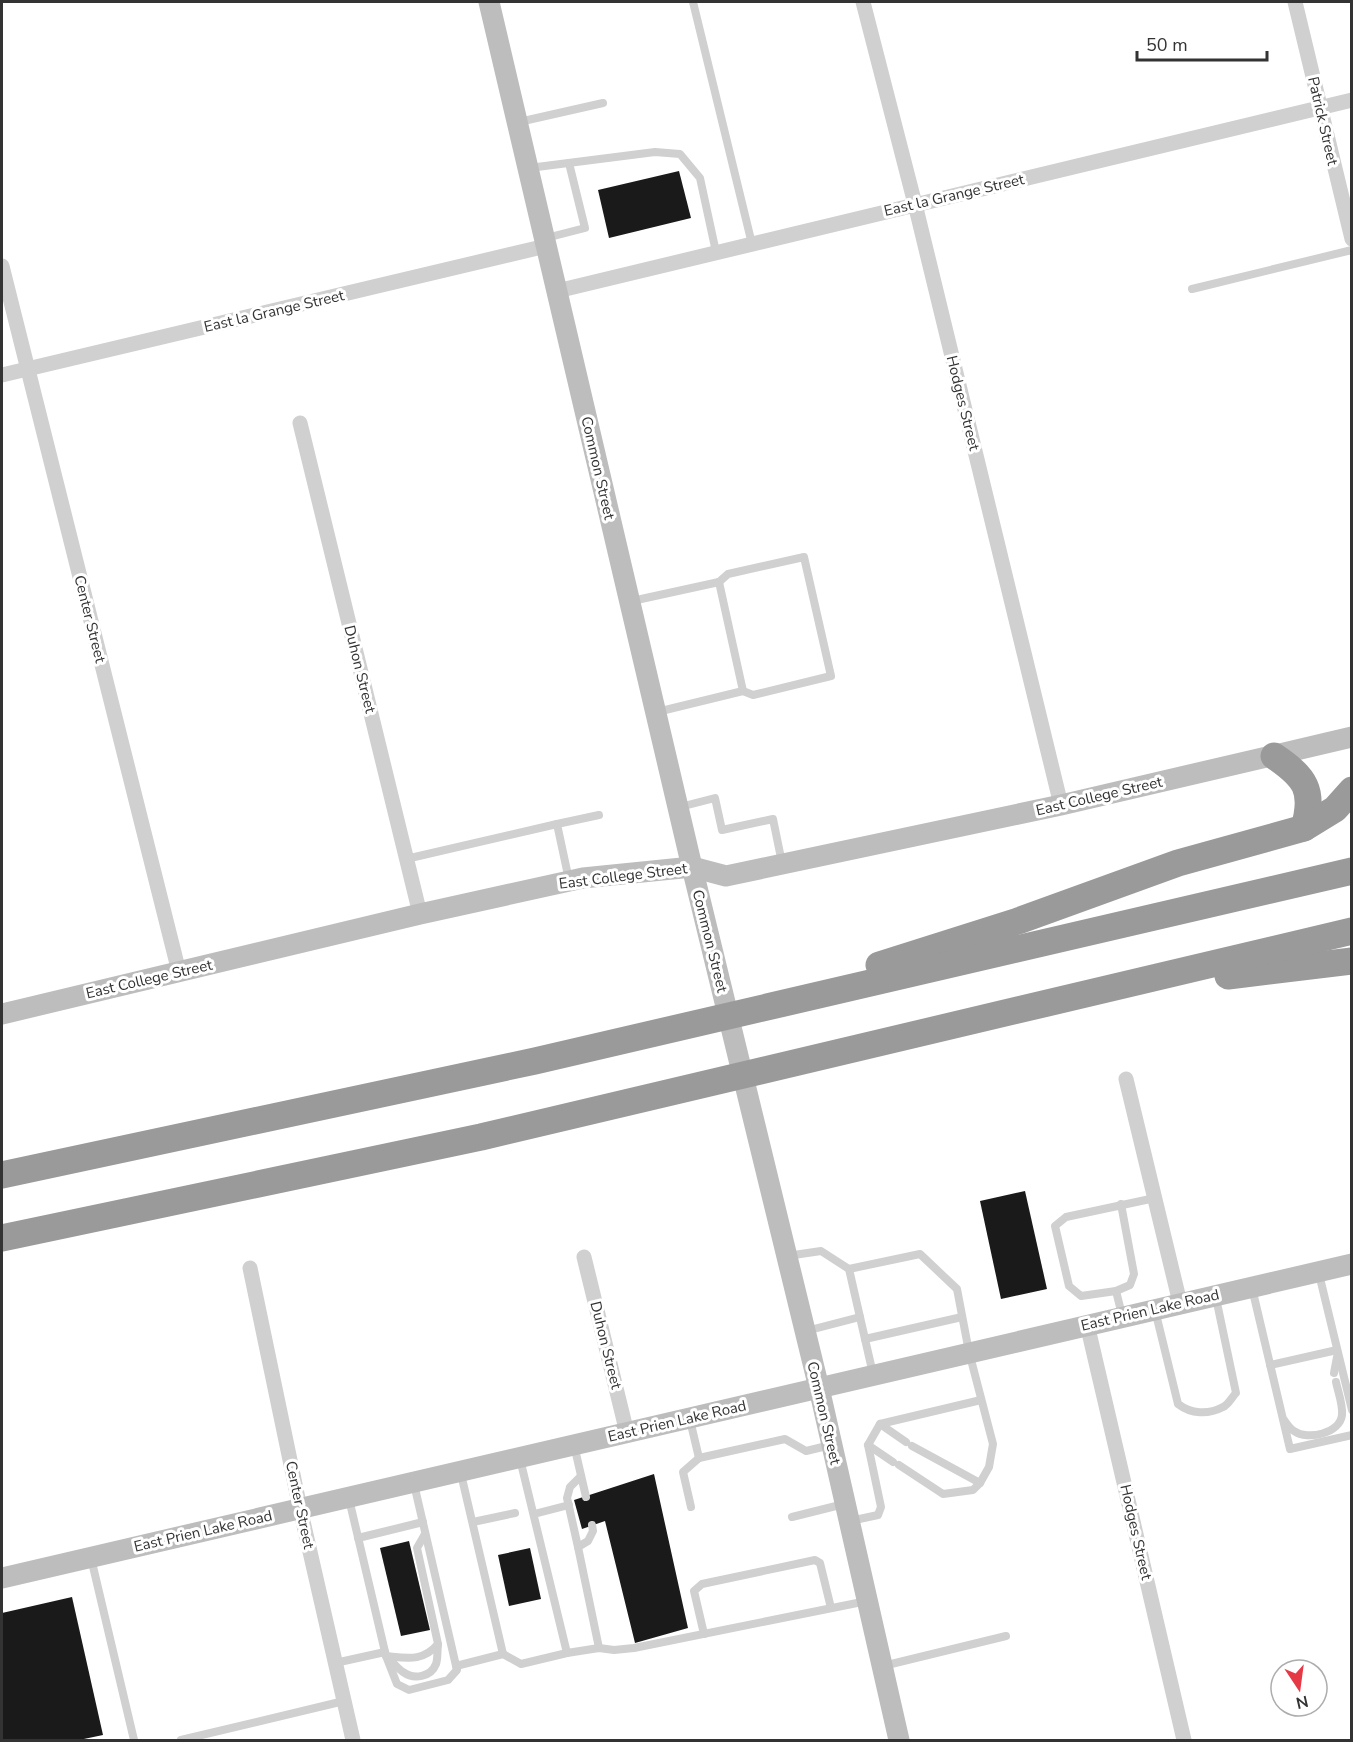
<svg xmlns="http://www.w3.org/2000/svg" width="1353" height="1742" font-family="'Nunito Sans',sans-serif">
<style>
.building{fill:#1a1a1a}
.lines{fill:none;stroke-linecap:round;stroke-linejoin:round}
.lane{stroke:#d0d0d0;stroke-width:8}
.street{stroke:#d0d0d0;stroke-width:15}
.secondary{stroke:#bdbdbd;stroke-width:21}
.highway{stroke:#9a9a9a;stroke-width:27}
.labels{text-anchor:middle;stroke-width:6;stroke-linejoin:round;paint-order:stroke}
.street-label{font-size:15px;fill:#333;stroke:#fff}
</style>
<rect width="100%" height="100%" fill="#fff"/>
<g class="building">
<polygon points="679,171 691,218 609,238 598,190"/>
<polygon points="1025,1191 1047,1289 1001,1299 980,1201"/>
<polygon points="654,1474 688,1628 635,1643 605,1521 582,1529 574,1500"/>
<polygon points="409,1541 430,1630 401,1636 380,1548"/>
<polygon points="530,1548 541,1599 509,1606 498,1555"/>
<polygon points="72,1597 103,1735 79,1740 2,1740 2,1613"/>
</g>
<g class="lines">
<g class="lane">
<polyline points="693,2 752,244"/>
<polyline points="519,122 603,103"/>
<polyline points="529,168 655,152 680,154 700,178 716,252"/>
<polyline points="546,238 585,228 569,163"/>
<polyline points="1192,289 1352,250"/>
<polyline points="632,601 719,582 728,574 804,557 831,676 753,695 743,691"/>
<polyline points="657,712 743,691 719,582"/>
<polyline points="680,807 715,798 722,830 773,819 782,863"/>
<polyline points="557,824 599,815"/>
<polyline points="406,859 557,824 569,880"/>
<polyline points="1121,1204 1134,1274 1130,1285 1116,1291 1081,1296 1069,1286 1055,1226 1066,1217 1155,1198"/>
<polyline points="787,1256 821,1251 849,1269"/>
<polyline points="1319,1274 1352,1410"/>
<polyline points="1252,1288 1290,1449 1352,1435"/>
<polyline points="1116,1291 1122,1315"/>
<path d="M1155 1310 1178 1404C1191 1414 1208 1415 1223 1407 1228 1405 1232 1397 1236 1393L1216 1298"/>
<polyline points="806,1331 860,1317"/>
<polyline points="865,1339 962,1317"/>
<polyline points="1270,1365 1337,1350"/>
<polyline points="1334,1373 1337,1357"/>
<polyline points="873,1374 849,1269 920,1254 957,1289 969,1352 993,1444 989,1467 980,1483 973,1490 943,1494 899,1465"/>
<polyline points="690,1420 699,1458 785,1439 806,1451 831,1445"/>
<path d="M1284 1420C1287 1424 1290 1429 1294 1431 1308 1441 1340 1433 1342 1415 1343 1404 1338 1392 1336 1382"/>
<polyline points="880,1424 906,1442"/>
<polyline points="574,1445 586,1497"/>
<polyline points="868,1445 893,1462"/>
<polyline points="912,1446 980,1483"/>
<polyline points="461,1474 503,1654"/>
<polyline points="349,1499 386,1656 397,1684 409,1690 448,1680 457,1670 414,1484"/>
<polyline points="691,1507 683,1472 699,1458"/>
<polyline points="534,1514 569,1505"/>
<polyline points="792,1517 844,1504"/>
<polyline points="850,1521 878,1515 881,1507 868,1445 880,1424 981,1400"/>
<polyline points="473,1522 515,1513"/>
<polyline points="592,1525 593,1531 588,1541 578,1547 599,1648"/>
<polyline points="358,1538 423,1522"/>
<polyline points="578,1547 567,1498 570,1487 581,1476"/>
<polyline points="91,1558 134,1740"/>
<polyline points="704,1634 694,1591 702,1584 815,1560 820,1563 831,1608"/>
<polyline points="567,1653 599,1648 614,1650 634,1648 867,1601"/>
<path d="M386 1656C407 1658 423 1662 438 1644L417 1548 425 1534"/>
<path d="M389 1659C394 1663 398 1669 403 1672 414 1680 431 1677 436 1664 438 1658 437 1651 438 1645"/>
<polyline points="335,1663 385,1652"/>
<polyline points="456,1666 503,1654 521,1664 567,1653 520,1459"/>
<polyline points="883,1666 1006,1636"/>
<polyline points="181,1740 344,1701"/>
</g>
<g class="street">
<polyline points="863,2 915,204 1061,805"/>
<polyline points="1295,2 1352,239"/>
<polyline points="2,266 179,972"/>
<polyline points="557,291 1352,100"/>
<polyline points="2,375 546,246"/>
<polyline points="300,423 420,914"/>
<polyline points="1126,1079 1180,1303"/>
<polyline points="584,1257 627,1433"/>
<polyline points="250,1268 300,1508 353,1740"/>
<polyline points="1087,1324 1184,1740"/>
</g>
<g class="secondary">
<polyline points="489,2 692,867 819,1388 899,1740"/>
<polyline points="2,1014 420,914 583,878 692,867 726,876 1061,805 1352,737"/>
<polyline points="2,1578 1352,1264"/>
</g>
<g class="highway">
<path d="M1274 756C1305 777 1315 790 1304 828"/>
<polyline points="879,965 1018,921 1178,863 1304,828 1335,809 1352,790"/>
<polyline points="1228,976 1352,961"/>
<polyline points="2,1175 535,1061 1352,871"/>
<polyline points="2,1238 481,1137 1352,931"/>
</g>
</g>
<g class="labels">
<g class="street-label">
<text transform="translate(1323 121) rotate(77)" y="5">Patrick Street</text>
<text transform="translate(954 195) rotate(-13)" y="5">East la Grange Street</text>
<text transform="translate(274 311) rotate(-13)" y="5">East la Grange Street</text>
<text transform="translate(963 403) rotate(76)" y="5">Hodges Street</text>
<text transform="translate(598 468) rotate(77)" y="5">Common Street</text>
<text transform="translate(90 619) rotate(76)" y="5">Center Street</text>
<text transform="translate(360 669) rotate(76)" y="5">Duhon Street</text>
<text transform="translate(1099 796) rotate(-13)" y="5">East College Street</text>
<text transform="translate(623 876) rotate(-7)" y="5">East College Street</text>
<text transform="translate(710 941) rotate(76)" y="5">Common Street</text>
<text transform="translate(149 979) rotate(-13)" y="5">East College Street</text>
<text transform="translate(1150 1310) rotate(-13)" y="5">East Prien Lake Road</text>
<text transform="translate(606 1345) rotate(76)" y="5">Duhon Street</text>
<text transform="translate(824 1413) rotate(77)" y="5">Common Street</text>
<text transform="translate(677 1421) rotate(-13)" y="5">East Prien Lake Road</text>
<text transform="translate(300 1505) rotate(78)" y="5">Center Street</text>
<text transform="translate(203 1531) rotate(-13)" y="5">East Prien Lake Road</text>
<text transform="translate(1136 1532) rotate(77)" y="5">Hodges Street</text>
</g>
</g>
<rect width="1353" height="1742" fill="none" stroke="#333333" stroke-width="6"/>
<g transform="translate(1299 1688) rotate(167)"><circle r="28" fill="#ffffff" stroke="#adadad" stroke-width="1.5"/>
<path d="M0-4.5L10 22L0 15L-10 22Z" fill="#e63946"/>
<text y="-9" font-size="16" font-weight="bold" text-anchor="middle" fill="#333333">N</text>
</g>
<path d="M1137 51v9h130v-9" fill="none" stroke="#333333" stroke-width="3"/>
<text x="1146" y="51" font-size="18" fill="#333333" stroke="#ffffff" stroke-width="4.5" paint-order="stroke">50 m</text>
</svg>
